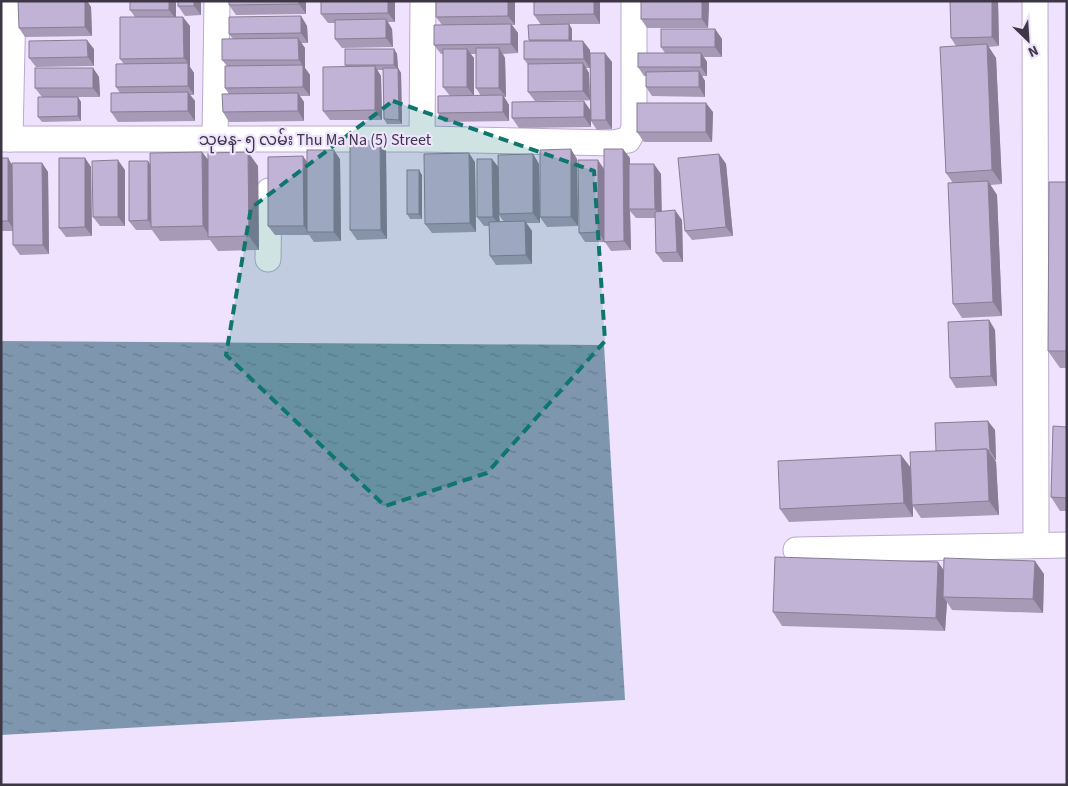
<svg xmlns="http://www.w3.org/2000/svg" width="1068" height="786" font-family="'Source Sans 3','Noto Sans Myanmar',sans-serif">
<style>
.water{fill:url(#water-ripples)}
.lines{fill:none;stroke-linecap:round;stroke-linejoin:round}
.street-casing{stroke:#b9abcc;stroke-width:27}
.street{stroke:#fff;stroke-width:25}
.wall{fill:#a69ab7;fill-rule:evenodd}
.shaded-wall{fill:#877d95}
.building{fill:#c1b3d5;stroke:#877d95}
.marked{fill:#0f766e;fill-opacity:0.2;stroke:#0f766e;stroke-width:4;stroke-dasharray:10 6;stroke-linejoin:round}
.labels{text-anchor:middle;stroke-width:4.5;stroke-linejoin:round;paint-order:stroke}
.street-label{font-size:16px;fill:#3d3745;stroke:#eee2fe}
</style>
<defs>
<pattern id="water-ripples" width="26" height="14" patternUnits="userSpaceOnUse" patternTransform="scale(1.25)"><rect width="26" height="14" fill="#7e97ae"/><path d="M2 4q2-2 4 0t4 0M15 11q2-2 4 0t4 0" fill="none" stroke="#687c8f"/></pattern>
</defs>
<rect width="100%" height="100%" fill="#eee2fe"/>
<polygon class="water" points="1,341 604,345 625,700 1,735"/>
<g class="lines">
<g class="street-casing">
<g id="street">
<polyline points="1035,1 1036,545"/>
<polyline points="1,139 422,139 613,143 628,140 634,129 634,1"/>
<polyline points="10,139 13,1"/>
<polyline points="215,139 217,1"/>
<polyline points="422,139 423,1"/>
<polyline points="268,259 269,191"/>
<polyline points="796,550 1067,545"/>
</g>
</g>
<use href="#street" class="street"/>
</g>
<g class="wall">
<polygon points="18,1 87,1 91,7 92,36 25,37 19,28"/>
<polygon points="176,1 176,17 190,26 190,67 194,73 194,95 190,95 195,101 195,121 118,122 111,112 120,93 116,87 124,64 120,59 135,17 130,10"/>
<polygon points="178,1 201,1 201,15 185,16 178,6"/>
<polygon points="306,1 306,14 236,15 229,5"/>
<polygon points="395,1 395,22 388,22 392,29 393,47 342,48 335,39 335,23 328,23 321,14"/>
<path d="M436 1H515V25H512L518 33V53L503 54 505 58 506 97H504L509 105V121L444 122 438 113 450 96 443 87V54H441L434 45 442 25 436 17ZM470 54H476V88L481 96H474V58Z"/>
<polygon points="534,1 600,1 600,24 569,24 572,29 572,41 590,50 590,53 612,62 612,129 597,130 591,121 591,127 519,128 512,118 590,110 590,68 586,68 589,73 590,100 535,101 528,92 528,65 524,59 529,41 529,40 541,25 534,15"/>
<polygon points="641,1 707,1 709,3 708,28 647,28 641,19"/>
<polygon points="950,1 998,1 999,46 988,47 996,58 1002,184 990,185 997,195 1002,316 962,318 953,304 953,183 946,173 956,46 951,38"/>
<polygon points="301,16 307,26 308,43 301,43 305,48 305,68 310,75 310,96 300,96 304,102 304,121 229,122 223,112 229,94 225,88 227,66 222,60 233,39 229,34"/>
<polygon points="715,29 722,39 722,57 704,57 707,62 707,76 702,76 705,81 705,97 652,96 646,87 646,76 644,76 638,67 665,53 661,47"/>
<polygon points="94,49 94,66 36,67 29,58"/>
<polygon points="394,49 397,54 398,68 401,73 402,124 387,124 384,119 383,70 377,70 381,76 382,120 330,120 323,111 346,67 345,65"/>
<polygon points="93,68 99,77 100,97 78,97 81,102 81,121 42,122 38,117 42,97 35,88"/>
<polygon points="713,112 712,142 644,142 637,132"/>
<polygon points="386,151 387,239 357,240 350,230"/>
<polygon points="202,152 208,160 258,166 259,250 218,251 210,240 160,241 152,230 136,230 129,221 150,164"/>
<path d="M533 154 539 164 540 223H526L532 231V264L496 265 490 256 489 226H484L477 217 492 159 498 167ZM499 215 504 222H500Z"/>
<polygon points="719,154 726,164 733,236 692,240 685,231"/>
<polygon points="1,158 12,165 42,163 48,172 49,254 20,255 13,245 13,231 1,231"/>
<polygon points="85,158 91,167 92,236 66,237 59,228"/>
<polygon points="630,158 630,164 661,174 661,211 682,220 683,262 663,262 656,253 655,218 636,218 630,211 631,250 611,251 605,242 585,242 579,233 604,169"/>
<polygon points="340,159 341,241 314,242 309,235 275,235 268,226 307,162"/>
<polygon points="577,159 578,226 547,227 540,217"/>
<polygon points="475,162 476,232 432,233 425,224"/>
<polygon points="125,170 125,226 100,226 93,217"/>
<polygon points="422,175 422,219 410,219 407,214"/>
<polygon points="1067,182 1067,368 1060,368 1048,351"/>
<polygon points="989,320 995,330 997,386 956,388 950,378"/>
<polygon points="1067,427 1067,511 1060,511 1051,497"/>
<polygon points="995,430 996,460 995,460 996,462 999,515 921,518 913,506 913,517 789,522 780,509 901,455 910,468 936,451"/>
<polygon points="944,570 1044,574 1043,613 952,610 947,602 945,631 782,626 773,612"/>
</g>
<g class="shaded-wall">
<polygon points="85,1 87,1 91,7 92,36 85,27"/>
<polygon points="169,1 176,1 176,19 169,10"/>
<polygon points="194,1 201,1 201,15 194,6"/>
<polygon points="299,1 306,1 306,14 299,4"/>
<polygon points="388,1 395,1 395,22 388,13"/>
<polygon points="508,1 515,1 515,25 508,16"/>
<polygon points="594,1 600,1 600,24 594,14"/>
<polygon points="702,1 707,1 709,3 708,28 702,19"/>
<polygon points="992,1 998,1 999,46 992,37"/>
<polygon points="301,16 307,26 308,43 301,33"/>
<polygon points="183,17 190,26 190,67 194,73 194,95 188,86 188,63 184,58"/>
<polygon points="386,19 392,29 393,47 386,38"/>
<polygon points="511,24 518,33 518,53 511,44"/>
<polygon points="569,24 572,29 572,45 569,40"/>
<polygon points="715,29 722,39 722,57 715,47"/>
<polygon points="298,38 305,48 305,68 310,75 310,96 303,87 303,66 299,60"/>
<polygon points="87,40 94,49 94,66 88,57"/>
<polygon points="583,41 590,50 590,68 584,59"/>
<polygon points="987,44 996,58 1002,184 992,170"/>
<polygon points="499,48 505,58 506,97 499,88"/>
<polygon points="394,49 397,54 398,70 394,65"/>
<polygon points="467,49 474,58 474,96 467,87"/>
<polygon points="605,53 612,62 612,129 606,120"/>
<polygon points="701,53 707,62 707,76 701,67"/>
<polygon points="583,63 589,73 590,100 583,91"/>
<polygon points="375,66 381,76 382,120 375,110"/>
<polygon points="93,68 99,77 100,97 93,88"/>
<polygon points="398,68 401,73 402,124 399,120"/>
<polygon points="699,71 705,81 705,97 699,87"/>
<polygon points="188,92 195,101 195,121 188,111"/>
<polygon points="298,93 304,102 304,121 298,111"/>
<polygon points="503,95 509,105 509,121 503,112"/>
<polygon points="78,97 81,102 81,121 78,116"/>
<polygon points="584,101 591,111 591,127 584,117"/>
<polygon points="706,103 713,112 712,142 706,132"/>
<polygon points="380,141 386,151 387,239 381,230"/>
<polygon points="571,149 577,159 578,226 571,217"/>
<polygon points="623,149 630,158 630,209 629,209 630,211 631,250 624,241"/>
<polygon points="334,150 340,159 341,241 334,232"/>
<polygon points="202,152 212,165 210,237 203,226"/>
<polygon points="248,152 258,166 259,250 249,236"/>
<polygon points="469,153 475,162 476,232 470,223"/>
<polygon points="533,154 539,164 540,223 533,213"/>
<polygon points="719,154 726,164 733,236 726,227"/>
<polygon points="303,156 310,166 308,232 304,226"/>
<polygon points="8,158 14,168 15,231 8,221"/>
<polygon points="85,158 91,167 92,236 85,227"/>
<polygon points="492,159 499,168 499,215 500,226 493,217"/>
<polygon points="118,160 125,170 125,226 118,217"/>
<polygon points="598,160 604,169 605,242 598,232"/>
<polygon points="148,161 154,170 153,227 148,220"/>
<polygon points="42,163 48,172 49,254 43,245"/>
<polygon points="654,164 661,174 662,218 655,209"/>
<polygon points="419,170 422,175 422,219 419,214"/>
<polygon points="988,181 997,195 1002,316 993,302"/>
<polygon points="675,210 682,220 683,262 677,252"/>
<polygon points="525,221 532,231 532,264 526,255"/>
<polygon points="989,320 995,330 997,386 991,376"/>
<polygon points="988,421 995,430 996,460 990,450"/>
<polygon points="987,449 996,462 999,515 989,501"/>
<polygon points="901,455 911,468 912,505 913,506 913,517 904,503"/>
<polygon points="1035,561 1044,574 1043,613 1033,599"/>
<polygon points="938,562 948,576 943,597 947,602 945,631 936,618"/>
</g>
<g class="building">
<polygon points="18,1 85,1 85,27 19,28"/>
<rect x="130" y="1" width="39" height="9"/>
<rect x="178" y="1" width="16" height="5"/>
<polygon points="229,1 299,1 299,4 229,5"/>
<polygon points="321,1 388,1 388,13 321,14"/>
<polygon points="436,1 508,1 508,16 436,17"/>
<polygon points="534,1 594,1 594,14 534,15"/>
<rect x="641" y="1" width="61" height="18"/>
<polygon points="950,1 992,1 992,37 951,38"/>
<polygon points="301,16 301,33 229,34 229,17"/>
<polygon points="120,17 183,17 184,58 120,59"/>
<polygon points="386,19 386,38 335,39 335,20"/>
<polygon points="511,24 511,44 434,45 434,25"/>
<polygon points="569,24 569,40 529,40 528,25"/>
<rect x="661" y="29" width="54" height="18"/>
<polygon points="298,38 299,60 222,60 222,39"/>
<polygon points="87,40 88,57 29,58 29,41"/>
<polygon points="524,41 583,41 584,59 524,59"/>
<polygon points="987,44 992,170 946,173 940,47"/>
<rect x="476" y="48" width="23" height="40"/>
<rect x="345" y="49" width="49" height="16"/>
<rect x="443" y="49" width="24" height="38"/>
<polygon points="590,53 605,53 606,120 591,120"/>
<rect x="638" y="53" width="63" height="14"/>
<polygon points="188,63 188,86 116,87 116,64"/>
<polygon points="583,63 583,91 528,92 528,64"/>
<polygon points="303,65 303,87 225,88 225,66"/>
<polygon points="375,66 375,110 323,111 323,67"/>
<rect x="35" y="68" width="58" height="20"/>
<polygon points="383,68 398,68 399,120 384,119"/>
<polygon points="699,71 699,87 646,87 646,72"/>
<polygon points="188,92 188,111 111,112 111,93"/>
<polygon points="298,93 298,111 223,112 222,94"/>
<polygon points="503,95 503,112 438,113 438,96"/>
<polygon points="38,97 78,97 78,116 38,117"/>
<polygon points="584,101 584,117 512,118 512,102"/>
<rect x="637" y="103" width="69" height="29"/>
<polygon points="350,141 380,141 381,230 350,230"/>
<polygon points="571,149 571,217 540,217 540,150"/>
<polygon points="604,149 623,149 624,241 604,242"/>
<rect x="307" y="150" width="27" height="82"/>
<polygon points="202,152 203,226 151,227 150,153"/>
<polygon points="248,152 249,236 208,237 208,153"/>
<polygon points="469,153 470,223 425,224 424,154"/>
<polygon points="533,154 533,213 499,214 498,155"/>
<polygon points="719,154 726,227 685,231 678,158"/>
<polygon points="303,156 304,226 268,226 268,157"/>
<rect x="1" y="158" width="7" height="63"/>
<polygon points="59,158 85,158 85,227 59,228"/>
<polygon points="477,159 492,159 493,217 477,217"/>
<polygon points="118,160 118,217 93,217 92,161"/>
<polygon points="578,160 598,160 598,232 579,233"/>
<polygon points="129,161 148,161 148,220 129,221"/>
<polygon points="12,163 42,163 43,245 13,245"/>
<polygon points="629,164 654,164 655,209 629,209"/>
<rect x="407" y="170" width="12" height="44"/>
<polygon points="988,181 993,302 953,304 948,183"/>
<polygon points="1049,182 1067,182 1067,351 1048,351"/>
<polygon points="675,210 677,252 656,253 655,212"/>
<polygon points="525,221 526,255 490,256 489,222"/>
<polygon points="989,320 991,376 950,378 948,322"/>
<polygon points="988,421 990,450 988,451 987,449 936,451 935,423"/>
<polygon points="1053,426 1067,427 1067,498 1051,497"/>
<polygon points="987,449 989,501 912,505 910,452"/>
<polygon points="901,455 904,503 780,509 778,461"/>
<polygon points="775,557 938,562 936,618 773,612"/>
<polygon points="944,558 1035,561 1033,599 943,597"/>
</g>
<path class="marked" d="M393 101 594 171 605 341 487 473 385 506 226 355 251 208Z"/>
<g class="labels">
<g class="street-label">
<text x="315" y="145">သုမန- ၅ လမ်း Thu Ma Na (5) Street</text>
</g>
</g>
<rect width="1068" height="786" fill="none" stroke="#3d3745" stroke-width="5"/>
<g transform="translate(1028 40) rotate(155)" stroke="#eee2fe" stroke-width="4" paint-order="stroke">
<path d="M0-4L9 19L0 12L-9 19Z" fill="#3d3745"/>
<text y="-8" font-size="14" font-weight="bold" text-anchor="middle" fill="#3d3745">N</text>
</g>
</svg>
